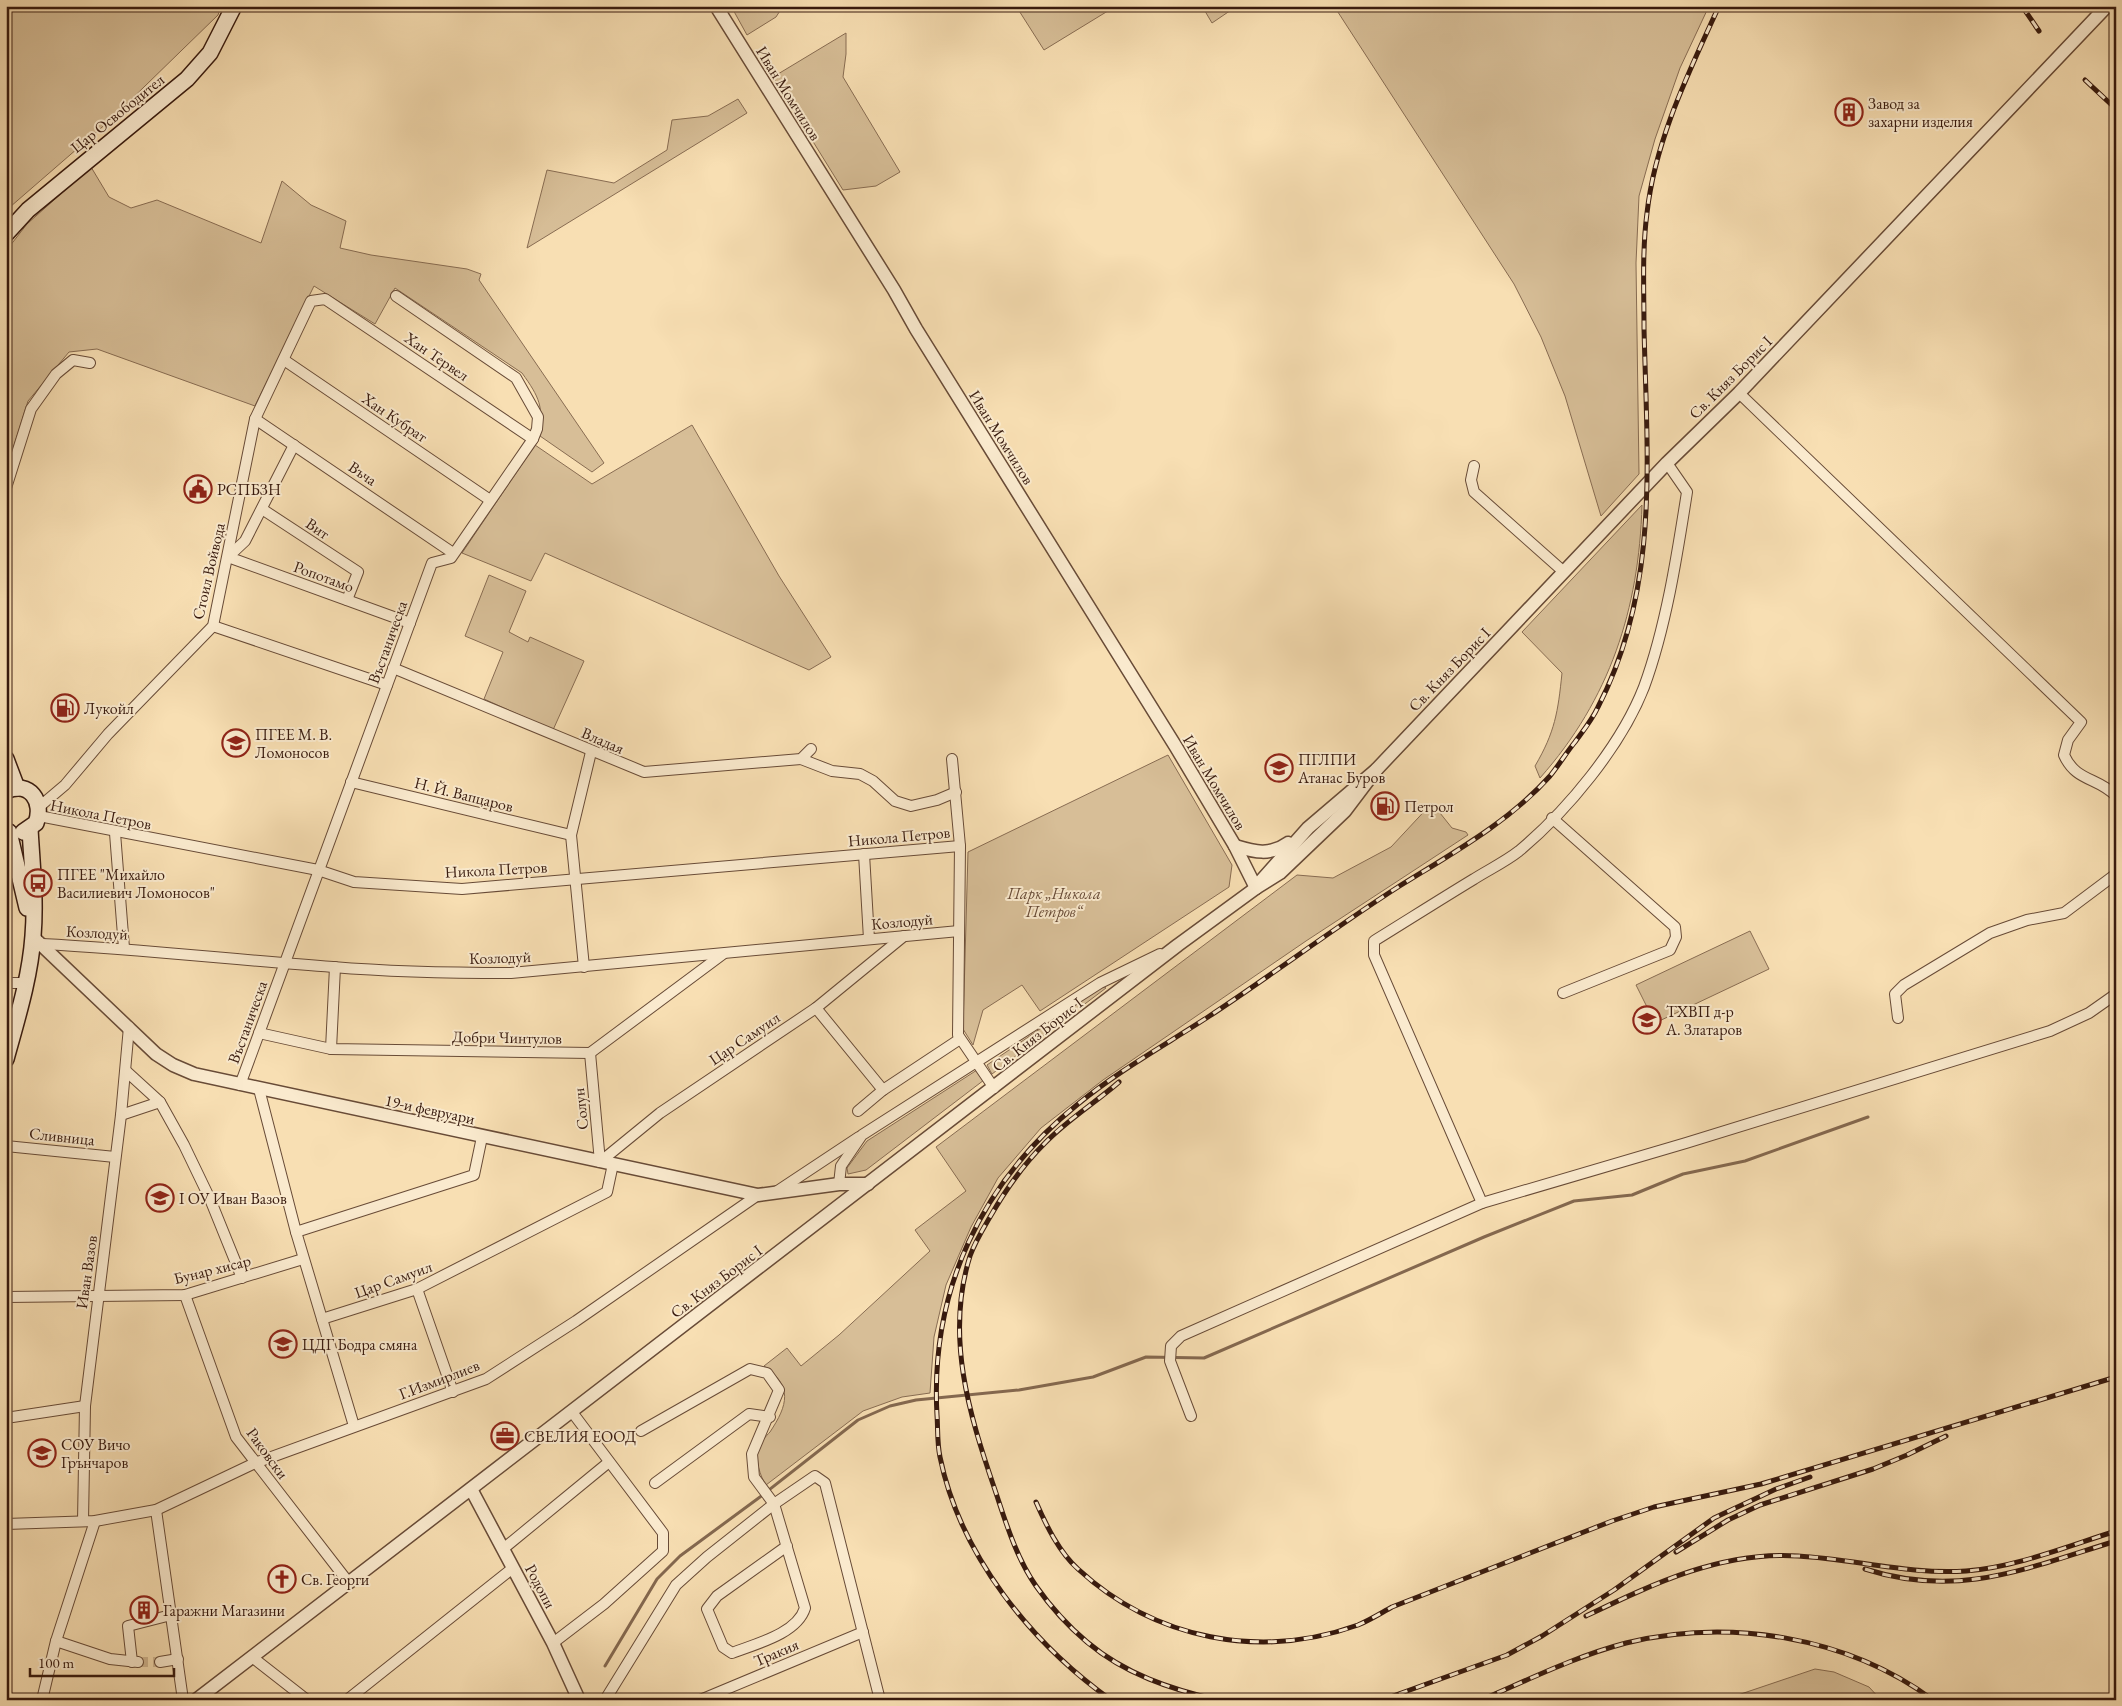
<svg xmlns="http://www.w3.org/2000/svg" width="2122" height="1706" font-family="'EB Garamond',serif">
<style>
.green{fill:#d7be97;stroke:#886c52}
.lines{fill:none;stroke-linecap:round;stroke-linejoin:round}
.stream{stroke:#84684f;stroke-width:3}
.minor-tunnel{stroke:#d2b892;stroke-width:10;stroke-dasharray:10 5;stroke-linecap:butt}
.minor-casing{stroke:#684b37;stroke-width:12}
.tertiary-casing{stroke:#684b37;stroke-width:15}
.secondary-casing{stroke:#381a0e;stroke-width:18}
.minor{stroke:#faeace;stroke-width:10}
.tertiary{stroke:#faeace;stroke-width:12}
.secondary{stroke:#faeace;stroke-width:15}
.rail-casing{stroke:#381a0e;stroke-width:5}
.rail{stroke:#faeace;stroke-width:3;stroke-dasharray:9;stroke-linecap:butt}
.labels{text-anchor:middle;stroke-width:4;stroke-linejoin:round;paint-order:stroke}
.street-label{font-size:16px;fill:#381a0e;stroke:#faeace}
.poi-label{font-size:16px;fill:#381a0e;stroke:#faeace;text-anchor:start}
.park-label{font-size:16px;font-style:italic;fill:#684b37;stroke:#faeace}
</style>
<rect width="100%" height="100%" fill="#f8dfb3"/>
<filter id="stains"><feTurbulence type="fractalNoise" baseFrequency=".004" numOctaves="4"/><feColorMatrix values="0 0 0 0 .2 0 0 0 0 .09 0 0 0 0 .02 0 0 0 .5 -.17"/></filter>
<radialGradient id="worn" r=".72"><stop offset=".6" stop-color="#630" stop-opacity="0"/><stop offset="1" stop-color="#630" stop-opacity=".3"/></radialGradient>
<g class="green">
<polygon points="6,6 221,6 218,15 108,122 10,207 6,204"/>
<polygon points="731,6 783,6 776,17 747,35"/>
<polygon points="1016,6 1116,6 1044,50"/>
<polygon points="1202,6 1237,6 1212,23"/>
<polygon points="1334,6 1709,6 1680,68 1655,139 1639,196 1636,263 1639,474 1601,516 1565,396 1541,337 1514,284"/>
<polygon points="846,33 846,54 843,77 900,172 876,186 843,190 773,77"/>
<polygon points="738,99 747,113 527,248 547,170 614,183 667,150 672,120 708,116"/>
<path d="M91 167 109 197 131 208 157 200 261 243 282 181 311 205 346 221 340 248 371 255 467 269 481 274 479 280 604 463 592 472 540 436C543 406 540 398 522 373L395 288 375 324 314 286 255 406 97 349 69 352 28 401 6 471V251L27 224Z"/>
<polygon points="692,425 779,576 831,657 809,670 545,553 531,581 462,553 535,445 592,484"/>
<path d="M1642 505C1639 609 1610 699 1540 778L1535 766C1555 732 1558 712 1562 673L1522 632Z"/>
<polygon points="489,575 526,591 509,632 528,642 530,637 584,661 553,730 484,699 503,652 465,636"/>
<polygon points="1168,755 1232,865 1229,887 1040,1011 1022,985 983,1010 973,1045 963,1029 968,852"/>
<path d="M1432 803 1452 828 1466 832 1468 835 1306 941 1103 1080 1041 1128 998 1178 971 1227 946 1285 934 1337 930 1393 902 1397 863 1411 766 1485C760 1476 755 1460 758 1448 760 1443 766 1436 770 1432 788 1405 793 1386 764 1366L787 1348 801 1366 839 1335 930 1251 915 1230 966 1191 936 1147 1297 875 1333 878 1391 847Z"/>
<polygon points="1750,931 1769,969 1655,1023 1636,985"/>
<polygon points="1103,986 1106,988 992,1074 987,1065"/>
<polygon points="977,1070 984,1080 866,1170 848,1174 847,1168 867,1141"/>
<polygon points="1815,1669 1834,1672 1869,1687 1881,1700 1723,1700"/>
</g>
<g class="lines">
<polyline class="stream" points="605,1666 657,1579 680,1556 760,1497 858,1420 890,1406 916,1400 1019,1390 1093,1377 1146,1357 1204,1358 1484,1237 1574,1201 1632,1195 1683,1174 1745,1161 1868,1117"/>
<polyline class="minor-tunnel" points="138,1662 160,1662"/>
<g class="minor-casing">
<g id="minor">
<polyline points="284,360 490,500"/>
<path d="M1739 393 2081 722 2068 740 2064 755C2076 782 2098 777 2116 796"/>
<polyline points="255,419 453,553"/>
<polyline points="294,445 245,541 228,557 410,623"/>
<polyline points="1474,466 1471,480 1474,492 1564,572"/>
<polyline points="6,488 31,409 56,374 73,360 90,363"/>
<polyline points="262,509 358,572 347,600"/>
<polyline points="213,626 387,685"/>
<polyline points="393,668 644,772 801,759 811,749"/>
<polyline points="801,759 832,771 860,774 873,781 895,801 911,806 937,800 956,792"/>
<polyline points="952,759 960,846 958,1035 994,1088"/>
<polyline points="351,782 571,835"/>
<polyline points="39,807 65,785 108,734 213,626 255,419 311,301 325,299 533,439"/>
<polyline points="39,816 318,870 354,882 462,889 960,846"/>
<polyline points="1552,818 1675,927 1676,937 1670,950 1563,993"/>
<polyline points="115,833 124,948"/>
<polyline points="864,854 869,939"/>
<path d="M42 944C139 949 236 960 333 967 392 972 452 973 511 973L959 931"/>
<polyline points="584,967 571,835 591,752"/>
<polyline points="6,983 26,983"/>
<polyline points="816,1008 883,1090"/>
<polyline points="1898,1018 1895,994 1904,985 1990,933 2027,920 2064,913 2116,874"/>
<polyline points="259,1033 331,1049 590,1053 723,954"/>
<polyline points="331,1049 335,967"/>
<polyline points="590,1053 600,1162"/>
<polyline points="126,1071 160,1102 184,1145 210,1199 242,1278"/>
<polyline points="240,1085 432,563 451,558 533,439 537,429 538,417 516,378 396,296"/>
<polyline points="259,1089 296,1232 354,1426"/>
<polyline points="858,1111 883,1090 960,1039"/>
<polyline points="121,1115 160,1102"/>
<polyline points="6,1146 115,1157"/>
<polyline points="600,1162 660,1113 816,1008 904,936"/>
<polyline points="839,1184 841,1166 862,1135 1100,983 1160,954"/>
<polyline points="776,1192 859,1137"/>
<path d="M1482 1203 1374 955V941C1408 920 1441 899 1474 879 1488 870 1505 862 1519 851 1567 811 1621 746 1644 687 1666 627 1677 556 1687 492L1667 463"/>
<polyline points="296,1232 474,1175 482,1137"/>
<polyline points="417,1289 453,1392"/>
<polyline points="185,1295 236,1437 349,1583"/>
<polyline points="6,1297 185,1295 303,1259"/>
<polyline points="322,1319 417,1289 607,1192 613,1164"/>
<polyline points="1191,1416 1170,1361 1171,1346 1181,1336 1482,1203 1686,1143 2050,1031 2089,1013 2116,994"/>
<polyline points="6,1418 85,1406"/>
<path d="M641 1431 750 1369 767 1373 779 1390 752 1454 754 1477 774 1504 805 1608C797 1634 755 1644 732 1653L723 1647 707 1609 717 1596 787 1546"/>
<polyline points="655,1483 749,1414 770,1417"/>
<polyline points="156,1510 183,1700"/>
<polyline points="83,1521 85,1406 121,1115 129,1027"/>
<polyline points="6,1524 95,1521 156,1510 255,1463 486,1379 576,1321 758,1195"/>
<polyline points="503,1549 609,1462"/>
<polyline points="56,1641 110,1659 138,1662"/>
<polyline points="553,1643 604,1604 663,1551 663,1533 572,1412"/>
<polyline points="252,1657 307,1700"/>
<polyline points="132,1662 128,1626 171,1615"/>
<polyline points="160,1662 178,1659"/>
<polyline points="42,1700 56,1641 95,1521"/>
<polyline points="347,1700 513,1568"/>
<polyline points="605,1700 676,1585 707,1557 774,1504 815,1476 825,1483 880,1700"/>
<polyline points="700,1700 863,1632"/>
</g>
</g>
<g class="tertiary-casing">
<g id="tertiary">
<polyline points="716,6 894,290 916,329 1176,747 1235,846 1256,888"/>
<path d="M1235 846C1255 852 1270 856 1288 843"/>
<polyline points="1260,882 1308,828 1376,770 1667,463 1739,393 2107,6"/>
<polyline points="33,937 156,1054 173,1065 194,1074 758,1195 839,1184 868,1184"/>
<polyline points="471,1489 553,1643 579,1700"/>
<polyline points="196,1700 1178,945 1256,888 1280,873 1345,811 1376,770"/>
</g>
</g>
<g class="secondary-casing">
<g id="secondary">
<polyline points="6,234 28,210 187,79 210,53 234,6"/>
<polyline points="6,759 17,788"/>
<path d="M6 791C30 780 44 802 36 823L23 832"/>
<polyline points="9,832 27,908"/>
<path d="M6 1059C17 1019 30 978 33 936 36 900 32 865 30 829"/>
</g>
</g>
<use href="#minor" class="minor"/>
<use href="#tertiary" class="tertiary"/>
<use href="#secondary" class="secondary"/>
<g class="rail-casing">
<g id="rail">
<polyline points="2022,6 2039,31"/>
<polyline points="2085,80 2116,109"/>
<path d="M1119 1082C1095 1103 1067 1120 1045 1143 1023 1165 1006 1189 990 1217 983 1229 975 1242 970 1256 945 1336 969 1414 995 1490 1006 1523 1016 1557 1036 1586 1050 1606 1068 1626 1087 1642 1125 1674 1170 1689 1218 1700"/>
<path d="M1036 1502C1046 1525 1059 1552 1078 1569 1155 1640 1261 1660 1358 1625 1370 1620 1381 1613 1392 1607L1612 1521 1654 1507 1761 1484 2116 1377"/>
<polyline points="1676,1552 1728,1520 1760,1505 1873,1469 1907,1455 1946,1436"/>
<path d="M1865 1569C1959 1599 2027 1568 2116 1541"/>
<path d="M1586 1616C1653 1584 1721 1551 1798 1556 1854 1559 1910 1575 1966 1571 2017 1567 2068 1546 2116 1531"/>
<path d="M1111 1700C1031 1643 960 1555 940 1457 937 1443 938 1429 937 1415 930 1291 981 1182 1078 1104 1118 1071 1165 1045 1208 1017 1272 975 1334 928 1398 887 1451 854 1508 823 1550 776 1559 765 1566 753 1575 742 1583 731 1592 720 1598 707 1660 587 1647 459 1644 328 1644 290 1642 251 1647 213 1655 140 1689 72 1719 6"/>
<polyline points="1382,1700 1507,1655 1542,1636 1614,1590 1714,1518 1776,1489 1810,1477"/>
<path d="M1481 1700C1528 1680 1576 1656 1626 1643 1729 1618 1847 1636 1933 1700"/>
</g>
</g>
<use href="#rail" class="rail"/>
</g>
<defs>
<g id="building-ring" transform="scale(1.4375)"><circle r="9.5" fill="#faeace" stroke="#8f2418" stroke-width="1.5"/><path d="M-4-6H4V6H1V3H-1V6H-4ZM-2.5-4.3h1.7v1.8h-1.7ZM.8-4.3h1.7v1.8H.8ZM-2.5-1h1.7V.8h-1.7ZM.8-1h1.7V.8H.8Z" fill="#8f2418"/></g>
<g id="civic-ring" transform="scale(1.4375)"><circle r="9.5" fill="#faeace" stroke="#8f2418" stroke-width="1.5"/><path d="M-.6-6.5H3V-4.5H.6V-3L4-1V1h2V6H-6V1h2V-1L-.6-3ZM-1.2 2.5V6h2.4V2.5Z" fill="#8f2418"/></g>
<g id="fuel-ring" transform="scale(1.4375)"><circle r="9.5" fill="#faeace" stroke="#8f2418" stroke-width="1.5"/><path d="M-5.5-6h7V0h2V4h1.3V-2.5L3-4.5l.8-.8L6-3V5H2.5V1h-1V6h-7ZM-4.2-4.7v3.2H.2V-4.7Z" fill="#8f2418"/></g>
<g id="school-ring" transform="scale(1.4375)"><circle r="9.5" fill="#faeace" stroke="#8f2418" stroke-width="1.5"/><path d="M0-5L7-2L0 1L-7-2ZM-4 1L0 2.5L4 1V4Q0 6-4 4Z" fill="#8f2418"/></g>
<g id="bus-ring" transform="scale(1.4375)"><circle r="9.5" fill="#faeace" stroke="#8f2418" stroke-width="1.5"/><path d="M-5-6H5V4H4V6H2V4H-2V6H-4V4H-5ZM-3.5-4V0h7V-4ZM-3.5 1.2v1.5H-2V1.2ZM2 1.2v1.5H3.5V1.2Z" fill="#8f2418"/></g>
<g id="office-ring" transform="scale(1.4375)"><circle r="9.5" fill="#faeace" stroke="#8f2418" stroke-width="1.5"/><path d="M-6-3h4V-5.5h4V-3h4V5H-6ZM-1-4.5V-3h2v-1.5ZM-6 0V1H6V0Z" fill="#8f2418"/></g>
<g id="church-ring" transform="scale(1.4375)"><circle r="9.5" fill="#faeace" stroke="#8f2418" stroke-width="1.5"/><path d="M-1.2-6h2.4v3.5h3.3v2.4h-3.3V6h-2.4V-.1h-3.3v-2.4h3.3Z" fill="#8f2418"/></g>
</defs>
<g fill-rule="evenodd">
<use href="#building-ring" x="1849" y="112"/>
<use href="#civic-ring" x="198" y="489"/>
<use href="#fuel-ring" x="65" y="708"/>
<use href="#school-ring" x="236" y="743"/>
<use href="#school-ring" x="1279" y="768"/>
<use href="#fuel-ring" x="1385" y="806"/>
<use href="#bus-ring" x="38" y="883"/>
<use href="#school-ring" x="1647" y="1020"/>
<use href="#school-ring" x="160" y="1198"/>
<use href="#school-ring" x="283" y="1344"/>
<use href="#office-ring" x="505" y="1436"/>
<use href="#school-ring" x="42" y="1453"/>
<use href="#church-ring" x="282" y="1579"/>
<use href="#building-ring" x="144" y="1610"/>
</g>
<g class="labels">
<g class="street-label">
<text transform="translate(789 93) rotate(58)" y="6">Иван Момчилов</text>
<text transform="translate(117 113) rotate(-39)" y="6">Цар Освободител</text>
<text transform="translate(437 356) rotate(34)" y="6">Хан Тервел</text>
<text transform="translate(1730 377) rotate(-45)" y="6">Св. Княз Борис I</text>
<text transform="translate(395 417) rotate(34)" y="6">Хан Кубрат</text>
<text transform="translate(1002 437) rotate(58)" y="6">Иван Момчилов</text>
<text transform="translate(363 473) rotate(34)" y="6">Въча</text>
<text transform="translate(318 528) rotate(34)" y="6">Вит</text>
<text transform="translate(208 571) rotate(-77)" y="6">Стоил Войвода</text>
<text transform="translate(324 576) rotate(20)" y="6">Ропотамо</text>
<text transform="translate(387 642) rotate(-70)" y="6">Въстаническа</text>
<text transform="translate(1449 669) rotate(-46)" y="6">Св. Княз Борис I</text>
<text transform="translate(603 740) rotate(23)" y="6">Владая</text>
<text transform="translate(1215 782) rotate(59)" y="6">Иван Момчилов</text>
<text transform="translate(464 794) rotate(14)" y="6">Н. Й. Вапцаров</text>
<text transform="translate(101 814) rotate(11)" y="6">Никола Петров</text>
<text transform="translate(899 836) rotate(-5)" y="6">Никола Петров</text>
<text transform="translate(496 869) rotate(-3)" y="6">Никола Петров</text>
<text transform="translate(902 921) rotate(-5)" y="6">Козлодуй</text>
<text transform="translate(97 932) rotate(3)" y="6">Козлодуй</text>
<text transform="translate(500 957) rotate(-2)" y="6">Козлодуй</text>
<text transform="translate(247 1022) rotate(-70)" y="6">Въстаническа</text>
<text transform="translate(1037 1034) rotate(-38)" y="6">Св. Княз Борис I</text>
<text transform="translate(507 1037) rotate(1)" y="6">Добри Чинтулов</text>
<text transform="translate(744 1038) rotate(-34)" y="6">Цар Самуил</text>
<text transform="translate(430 1109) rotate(12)" y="6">19-и февруари</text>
<text transform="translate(580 1109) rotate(-96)" y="6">Солун</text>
<text transform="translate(62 1136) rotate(6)" y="6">Сливница</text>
<text transform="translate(212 1269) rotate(-14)" y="6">Бунар хисар</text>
<text transform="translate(86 1272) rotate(-82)" y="6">Иван Вазов</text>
<text transform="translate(393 1279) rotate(-20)" y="6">Цар Самуил</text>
<text transform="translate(716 1281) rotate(-37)" y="6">Св. Княз Борис I</text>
<text transform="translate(439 1379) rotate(-21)" y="6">Г.Измирлиев</text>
<text transform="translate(268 1453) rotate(54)" y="6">Раковски</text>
<text transform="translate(541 1586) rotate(62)" y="6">Родопи</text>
<text transform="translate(776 1652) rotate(-23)" y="6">Тракия</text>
</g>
<g class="poi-label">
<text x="1868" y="109">Завод за<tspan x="1868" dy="18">захарни изделия</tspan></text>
<text x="217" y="495">РСПБЗН</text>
<text x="84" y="714">Лукойл</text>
<text x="255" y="740">ПГЕЕ М. В.<tspan x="255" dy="18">Ломоносов</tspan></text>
<text x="1298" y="765">ПГЛПИ<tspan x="1298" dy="18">Атанас Буров</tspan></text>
<text x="1404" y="812">Петрол</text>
<text x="57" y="880">ПГЕЕ "Михайло<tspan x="57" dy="18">Василиевич Ломоносов"</tspan></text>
<text x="1666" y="1017">ТХВП д-р<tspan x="1666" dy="18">А. Златаров</tspan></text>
<text x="179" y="1204">I ОУ Иван Вазов</text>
<text x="302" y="1350">ЦДГ Бодра смяна</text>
<text x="524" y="1442">СВЕЛИЯ ЕООД</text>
<text x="61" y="1450">СОУ Вичо<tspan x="61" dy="18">Грънчаров</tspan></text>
<text x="301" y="1585">Св. Георги</text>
<text x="163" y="1616">Гаражни Магазини</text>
</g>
<g class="park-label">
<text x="1054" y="899">Парк „Никола<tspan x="1054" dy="18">Петров“</tspan></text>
</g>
</g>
<rect width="2122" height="1706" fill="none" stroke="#f8dfb3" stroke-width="25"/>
<rect x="8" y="8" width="2107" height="1691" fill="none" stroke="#381a0e" stroke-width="2.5"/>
<rect x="12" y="12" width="2097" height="1681" fill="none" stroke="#381a0e"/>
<path d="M30 1668v8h144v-8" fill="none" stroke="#381a0e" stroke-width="2.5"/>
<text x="38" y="1668" font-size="15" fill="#381a0e" stroke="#faeace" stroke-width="4" paint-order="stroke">100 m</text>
<rect width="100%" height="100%" filter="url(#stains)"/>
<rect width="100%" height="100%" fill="url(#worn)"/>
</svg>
